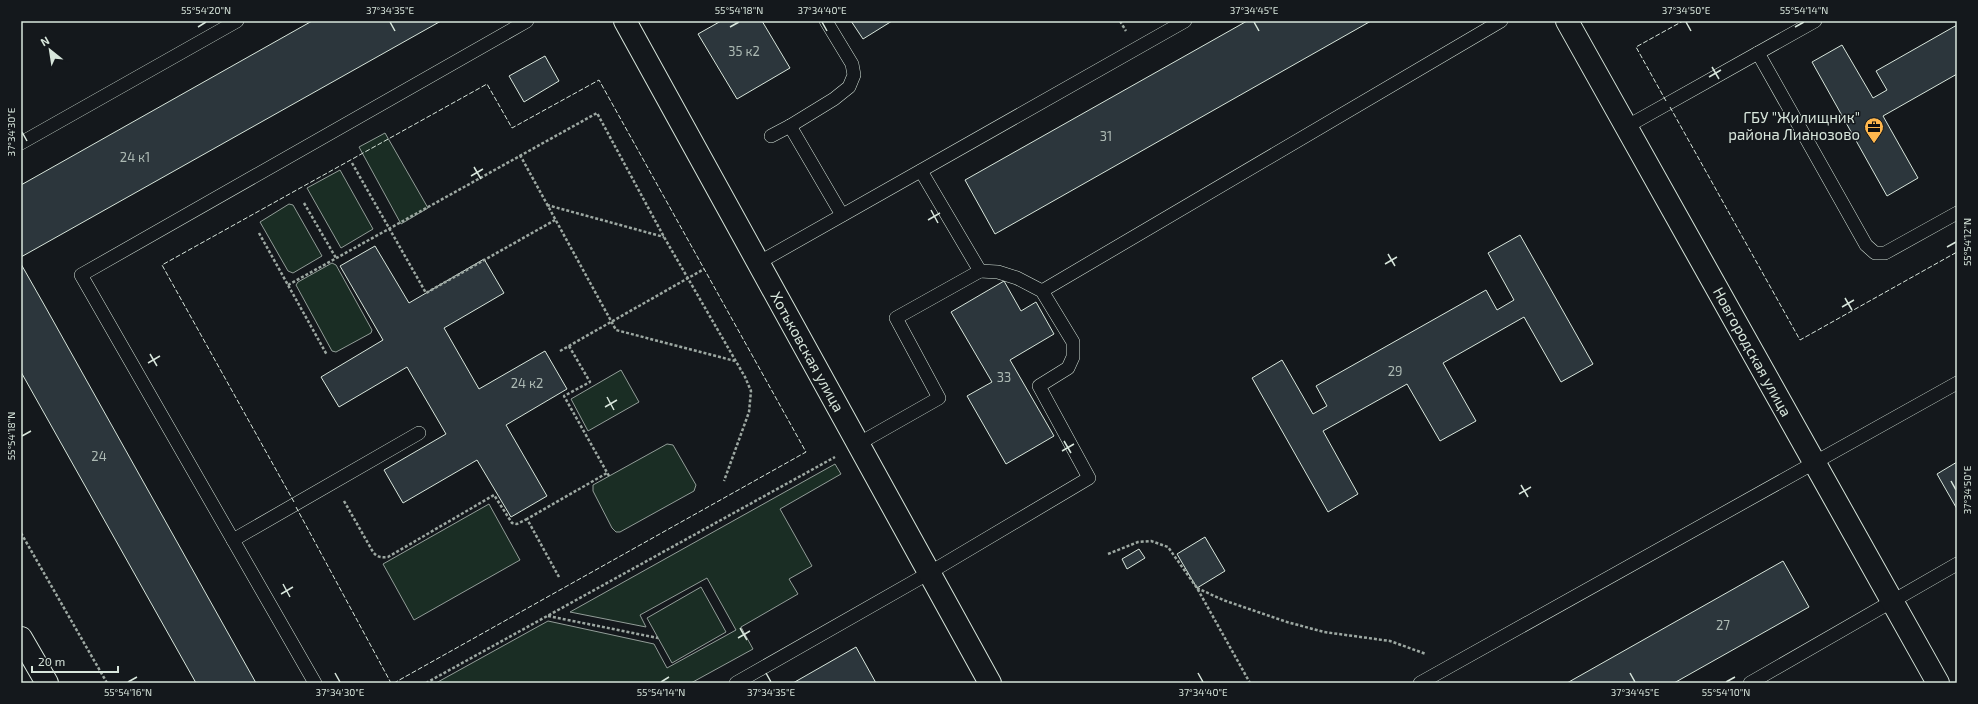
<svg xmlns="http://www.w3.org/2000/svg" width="1978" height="704" font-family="'Exo 2',sans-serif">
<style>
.green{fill:#1a2d24;stroke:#939e99}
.building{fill:#2c363c;stroke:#d8e6dc}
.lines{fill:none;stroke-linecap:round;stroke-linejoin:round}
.service-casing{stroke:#d8e6dc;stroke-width:14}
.minor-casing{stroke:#d8e6dc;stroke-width:24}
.tertiary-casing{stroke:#d8e6dc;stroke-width:24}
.path{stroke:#9da8a2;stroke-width:2.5;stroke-dasharray:3 2;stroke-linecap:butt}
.service{stroke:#14181c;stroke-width:13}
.minor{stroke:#14181c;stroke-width:22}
.tertiary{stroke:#14181c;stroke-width:22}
.fence{stroke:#d8e6dc;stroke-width:1;stroke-dasharray:5 2;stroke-linecap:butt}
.ticks{fill:none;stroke:#d8e6dc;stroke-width:1.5}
.labels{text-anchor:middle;stroke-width:3;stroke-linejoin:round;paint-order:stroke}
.number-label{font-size:13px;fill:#adbab4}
.poi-label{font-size:15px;fill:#d8e6dc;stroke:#14181c;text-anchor:end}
.street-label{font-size:15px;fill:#d8e6dc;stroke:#14181c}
.neatline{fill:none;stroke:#d8e6dc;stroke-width:1.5}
.ticks-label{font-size:10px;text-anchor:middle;fill:#d8e6dc}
</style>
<rect width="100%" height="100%" fill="#14181c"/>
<g class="green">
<polygon points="385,133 428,208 401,224 359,147"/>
<polygon points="340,170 373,229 341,248 307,188"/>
<polygon points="289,204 293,205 322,256 293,273 288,271 260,222"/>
<polygon points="332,263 336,265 372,330 371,333 336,352 332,351 296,285 298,282"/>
<polygon points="621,370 639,402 588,431 571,399"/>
<polygon points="667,444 673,445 696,485 694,491 620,532 616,532 612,528 593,491 593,485"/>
<polygon points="835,464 841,474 780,509 812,566 789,579 798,594 741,627 753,649 691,683 436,683 548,621 654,644 667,668 736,630 707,578 640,615 646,627 570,612"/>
<polygon points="489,504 520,560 414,620 383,564"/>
<polygon points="701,587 726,632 672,663 647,618"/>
</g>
<g class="building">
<polygon points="312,21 441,21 21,257 21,185"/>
<polygon points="721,21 762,21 790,68 737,99 698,34"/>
<polygon points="851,21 892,21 863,39"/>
<polygon points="1247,21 1371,21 995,234 965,180"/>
<polygon points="1957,25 1957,74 1883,116 1918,178 1887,196 1812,62 1842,45 1873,98 1887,90 1876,71"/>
<polygon points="545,56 559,81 524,102 509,76"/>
<polygon points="1520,235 1593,364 1561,382 1524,317 1443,363 1476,421 1440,441 1407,384 1323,431 1358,494 1328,512 1252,378 1282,360 1313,414 1327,406 1316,386 1486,290 1497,310 1514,300 1488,253"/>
<polygon points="375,246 409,303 484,259 504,293 444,328 479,389 545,351 567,389 506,425 547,496 511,517 477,460 403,503 384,470 446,434 407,367 339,407 321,377 383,340 340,266"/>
<polygon points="21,264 46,308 256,683 196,683 21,372"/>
<polygon points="1004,281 1021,311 1036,302 1054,334 1010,360 1054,436 1006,464 967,396 992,382 951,312"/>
<polygon points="1957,462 1957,509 1937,474"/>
<polygon points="1205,537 1225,571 1197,588 1177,554"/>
<polygon points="1139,549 1145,558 1127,569 1122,559"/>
<polygon points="1783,561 1809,607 1674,683 1567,683"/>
<polygon points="856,647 876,683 793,683"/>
</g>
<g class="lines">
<g class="service-casing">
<g id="service">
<polyline points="826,21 852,64 854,75 849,87 834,99 790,126 842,215"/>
<polyline points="1758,53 1866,245 1875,253 1885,253 1957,213"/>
<polyline points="1626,127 1815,21"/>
<polyline points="771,136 790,126"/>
<polyline points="21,143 237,21"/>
<polyline points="758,263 1185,21"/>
<polyline points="1042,291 1501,21"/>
<polyline points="858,444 939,398 896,318 980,271 921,171"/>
<polyline points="233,540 419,433"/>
<polyline points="315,683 81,275 527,21"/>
<polyline points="736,683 929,573 1089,478 1039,386 1068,368 1073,357 1073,342 1042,291 1017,278 998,272 980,271"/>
<polyline points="1420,683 1957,383"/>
<polyline points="1750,683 1957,564"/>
</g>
</g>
<g class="minor-casing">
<g id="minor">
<polyline points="625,21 990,683"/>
<polyline points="1567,21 1938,683"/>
</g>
</g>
<g class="tertiary-casing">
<polyline id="tertiary" points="21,638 47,683"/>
</g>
<g class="path">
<polyline points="1120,21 1126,31"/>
<polyline points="21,22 22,21"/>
<polyline points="520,155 616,330 735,361"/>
<polyline points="352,163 426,293 555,220"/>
<polyline points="304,203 336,258"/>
<polyline points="547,205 664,237"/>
<polyline points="259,233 327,355"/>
<polyline points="288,285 597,113 664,237 745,377 751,391 749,412 724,481"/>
<polyline points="569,346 590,382 564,396 609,476"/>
<polyline points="560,351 704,269"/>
<path d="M344 501 373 552C377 557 381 558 388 557L494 495 512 523 517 524 527 519"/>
<polyline points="21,533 107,683"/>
<polyline points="1108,554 1138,542 1151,541 1168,547 1197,588 1250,683"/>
<polyline points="559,577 527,519 607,473"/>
<polyline points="1197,588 1223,600 1287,622 1324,632 1390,641 1426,654"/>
<polyline points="548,616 658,638"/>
<polyline points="426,683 835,457"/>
</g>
<use href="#service" class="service"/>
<use href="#minor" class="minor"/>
<use href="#tertiary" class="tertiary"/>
<g class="fence">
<polyline points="1666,101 1636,47 1683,21"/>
<polyline points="1670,107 1800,340 1957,252"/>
<polyline points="294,502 162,265 487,84 512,128 599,80 806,452 394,683"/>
<polyline points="296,507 391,683"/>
</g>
</g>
<path class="ticks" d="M390 22 395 31M822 22 827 31M1254 22 1259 31M1686 22 1691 31M198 27 206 22M730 27 739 22M1795 27 1804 22M1712 67 1719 79M1709 77 1721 70M22 132 27 141M474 167 481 179M471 176 483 169M931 210 938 223M928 220 940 213M1947 247 1956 242M1388 254 1395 266M1385 264 1397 257M1845 298 1852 310M1842 307 1854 300M150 354 157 366M148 363 160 356M607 397 614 410M605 407 617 400M22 436 31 431M1064 441 1071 453M1062 451 1074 444M1951 481 1956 490M1521 485 1528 497M1519 494 1531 487M283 584 290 597M281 594 293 587M740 628 747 640M738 638 750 631M335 673 340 682M766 673 771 682M1198 673 1203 682M1630 673 1635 682M128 682 137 677M661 682 669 677M1726 682 1735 677"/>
<defs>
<g id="office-pin" transform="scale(1)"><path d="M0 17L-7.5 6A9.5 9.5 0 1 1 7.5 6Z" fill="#ffb74d" stroke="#14181c"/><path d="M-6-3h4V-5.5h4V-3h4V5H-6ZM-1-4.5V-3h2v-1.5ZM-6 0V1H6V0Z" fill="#111"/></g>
</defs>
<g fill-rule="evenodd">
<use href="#office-pin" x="1874" y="127"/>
</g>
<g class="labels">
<g class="number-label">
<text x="744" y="56">35 к2</text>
<text x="1106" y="141">31</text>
<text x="135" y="162">24 к1</text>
<text x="1395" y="376">29</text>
<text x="1004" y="382">33</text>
<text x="527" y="388">24 к2</text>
<text x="99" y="461">24</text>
<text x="1723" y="630">27</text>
</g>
<g class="poi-label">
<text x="1860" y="123">ГБУ "Жилищник"<tspan x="1860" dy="17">района Лианозово</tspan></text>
</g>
<g class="street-label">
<text transform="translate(807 352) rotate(61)" y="5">Хотьковская улица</text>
<text transform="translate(1752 352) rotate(61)" y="5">Новгородская улица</text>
</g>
</g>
<rect width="1978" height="704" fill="none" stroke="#14181c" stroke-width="44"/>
<g transform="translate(50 50) rotate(330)" stroke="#14181c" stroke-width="3" paint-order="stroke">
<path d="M0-3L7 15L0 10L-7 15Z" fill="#d8e6dc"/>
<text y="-6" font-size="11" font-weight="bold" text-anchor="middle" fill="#d8e6dc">N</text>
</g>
<path d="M32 666v6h86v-6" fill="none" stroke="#d8e6dc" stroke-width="2"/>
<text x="38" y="666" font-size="12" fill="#d8e6dc" stroke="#14181c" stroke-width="3" paint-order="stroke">20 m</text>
<rect x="22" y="22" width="1934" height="660" class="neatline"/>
<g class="ticks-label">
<text x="206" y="14">55°54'20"N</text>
<text x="390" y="14">37°34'35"E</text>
<text x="739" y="14">55°54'18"N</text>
<text x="822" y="14">37°34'40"E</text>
<text x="1254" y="14">37°34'45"E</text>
<text x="1686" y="14">37°34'50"E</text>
<text x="1804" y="14">55°54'14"N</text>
<text transform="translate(11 132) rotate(-90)" y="4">37°34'30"E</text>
<text transform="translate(1967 242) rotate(-90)" y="4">55°54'12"N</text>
<text transform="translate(11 436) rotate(-90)" y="4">55°54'18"N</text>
<text transform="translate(1967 490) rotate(-90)" y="4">37°34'50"E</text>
<text x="128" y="696">55°54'16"N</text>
<text x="340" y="696">37°34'30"E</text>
<text x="661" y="696">55°54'14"N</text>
<text x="771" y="696">37°34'35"E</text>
<text x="1203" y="696">37°34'40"E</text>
<text x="1635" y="696">37°34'45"E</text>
<text x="1726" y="696">55°54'10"N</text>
</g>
</svg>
